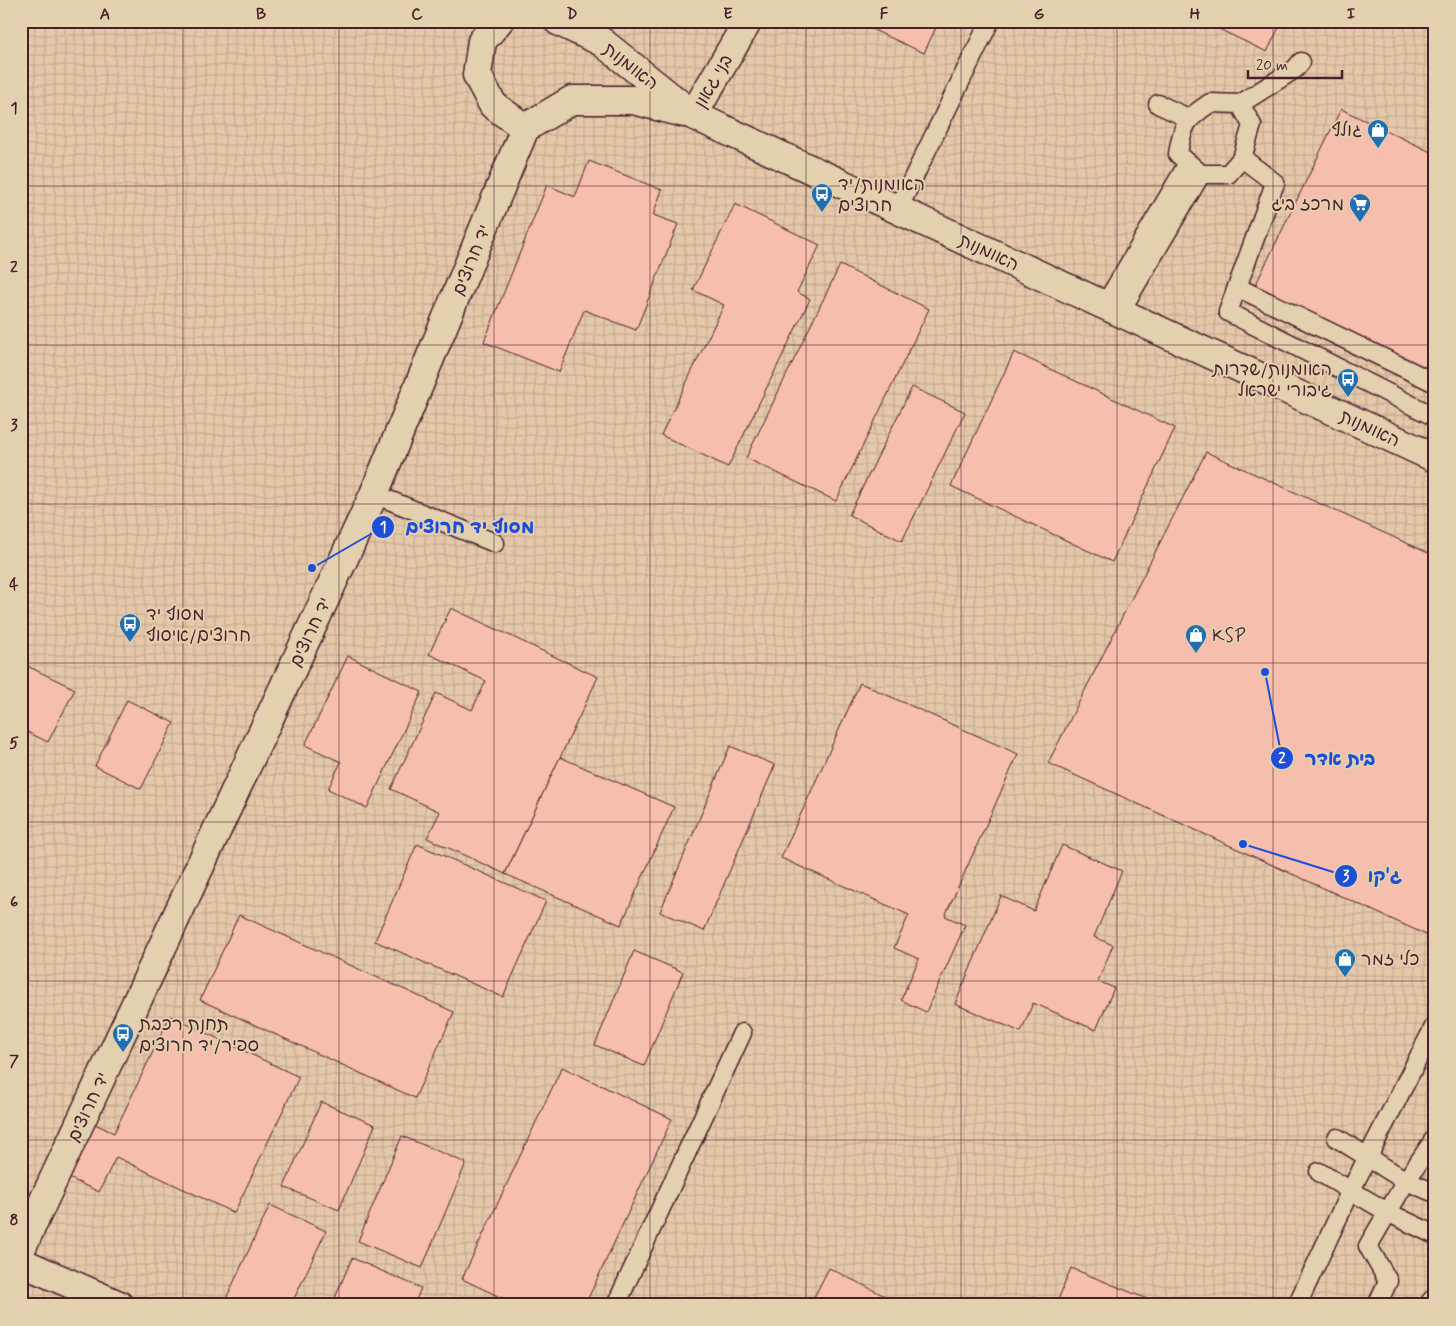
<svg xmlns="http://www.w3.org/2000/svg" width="1456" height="1326" font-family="Mynerve,'Playpen Sans Hebrew',sans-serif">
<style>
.industrial{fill:url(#industrial-grid)}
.building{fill:#f6beac;stroke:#4a1f2b}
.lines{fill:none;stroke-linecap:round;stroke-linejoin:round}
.lane-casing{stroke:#4a1f2b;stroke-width:21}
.street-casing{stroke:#4a1f2b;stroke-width:31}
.secondary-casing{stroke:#4a1f2b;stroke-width:31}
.lane{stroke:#e2d0ae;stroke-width:18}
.street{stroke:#e2d0ae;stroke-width:28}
.secondary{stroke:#e2d0ae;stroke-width:28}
.grid{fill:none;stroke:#4a1f2b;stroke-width:1;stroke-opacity:0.55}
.labels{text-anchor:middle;stroke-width:4;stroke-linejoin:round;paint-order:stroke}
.street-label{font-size:18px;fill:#4a1f2b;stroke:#e2d0ae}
.poi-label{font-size:18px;fill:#4a1f2b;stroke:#e2d0ae;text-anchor:start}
.leader{fill:none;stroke:#1d4ed8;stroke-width:2}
.callout-dot{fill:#1d4ed8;stroke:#e2d0ae;stroke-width:2}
.mark-label{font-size:15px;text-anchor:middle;font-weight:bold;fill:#fff}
.callout-label{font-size:19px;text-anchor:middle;font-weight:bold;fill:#1d4ed8;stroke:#e2d0ae;stroke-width:4;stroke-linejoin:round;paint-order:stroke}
.neatline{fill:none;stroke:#4a1f2b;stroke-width:2}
.grid-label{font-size:16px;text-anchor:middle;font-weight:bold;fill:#4a1f2b}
</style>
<defs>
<pattern id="industrial-grid" width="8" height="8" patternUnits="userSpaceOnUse" patternTransform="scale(1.25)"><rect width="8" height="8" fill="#e5c8aa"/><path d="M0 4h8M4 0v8" fill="none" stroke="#c6ab92"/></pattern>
</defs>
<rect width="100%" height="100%" fill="#e2d0ae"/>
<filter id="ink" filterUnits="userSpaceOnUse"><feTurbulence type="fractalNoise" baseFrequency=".02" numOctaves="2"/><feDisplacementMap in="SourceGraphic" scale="10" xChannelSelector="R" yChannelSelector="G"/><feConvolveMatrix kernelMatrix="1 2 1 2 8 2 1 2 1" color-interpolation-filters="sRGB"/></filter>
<g filter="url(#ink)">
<rect class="industrial" x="21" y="21" width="1414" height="1284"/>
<g class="building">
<polygon points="854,21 939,21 924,53"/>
<polygon points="1202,21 1282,21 1267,52"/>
<polygon points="1341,109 1435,154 1435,380 1252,292"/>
<polygon points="589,161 662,190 653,215 678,224 636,330 584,310 559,372 484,342 547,185 575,197"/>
<polygon points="735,204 820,245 797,292 810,299 728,467 661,435 724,305 693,290"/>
<polygon points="840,265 929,309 836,501 746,458"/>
<polygon points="1014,352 1175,428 1112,562 951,486"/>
<polygon points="912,387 965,412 902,541 849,515"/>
<polygon points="1206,452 1435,556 1435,929 1431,937 1048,763"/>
<polygon points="451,608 598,677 505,874 427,838 440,812 391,789 436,693 472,710 486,681 429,654"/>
<polygon points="348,656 422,692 367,808 328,789 341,762 305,745"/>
<polygon points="21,663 75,689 48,742 21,729"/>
<polygon points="860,683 1018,754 945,916 965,925 926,1012 901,1000 919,959 894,948 909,915 781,858"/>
<polygon points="127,700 174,723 141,789 95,766"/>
<polygon points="730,746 775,765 704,931 660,912"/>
<polygon points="560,757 674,807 621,925 505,874"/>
<polygon points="417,844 546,901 503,997 375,941"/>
<polygon points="1062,845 1122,871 1094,937 1113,945 1098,981 1114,988 1096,1030 1033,1003 1021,1032 955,1004 1001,896 1034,911"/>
<polygon points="239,915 454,1012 415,1098 200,1000"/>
<polygon points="634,951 683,972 644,1066 595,1045"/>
<polygon points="170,1016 299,1077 234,1213 116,1157 99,1192 69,1178 95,1124 114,1133"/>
<polygon points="562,1067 672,1119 585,1305 517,1305 462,1279"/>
<polygon points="321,1102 375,1125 339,1210 284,1187"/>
<polygon points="402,1136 466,1163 422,1268 358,1241"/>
<polygon points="270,1205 326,1231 291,1305 267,1305 263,1303 261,1305 223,1305"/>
<polygon points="352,1258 421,1288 414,1305 332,1305"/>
<polygon points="829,1268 903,1305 810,1305"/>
<polygon points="1071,1268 1157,1303 1156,1305 1056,1305"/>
<polygon points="443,1299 456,1305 441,1305"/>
</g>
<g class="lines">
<g class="lane-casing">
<g id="lane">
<path d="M1210 103 1240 104 1252 125 1242 158 1228 174H1201L1178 154C1183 124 1185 120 1210 103Z"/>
<polyline points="1158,104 1188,118"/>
<polyline points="1240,104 1295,69 1301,62"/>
<polyline points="1242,158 1275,183 1228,312 1435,417"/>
<polyline points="898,209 990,21"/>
<polyline points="1237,287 1435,383"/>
<polyline points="1105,305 1188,163"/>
<polyline points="1120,312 1201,174"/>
<polyline points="374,494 495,543"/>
<polyline points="1337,1138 1406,1181 1435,1193"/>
<polyline points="1319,1172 1389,1213 1435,1235"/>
<polyline points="616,1305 742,1033"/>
<polyline points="1297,1305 1351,1190 1435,1025"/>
<polyline points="1377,1305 1388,1281 1368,1246 1406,1181 1435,1138"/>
</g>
</g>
<g class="street-casing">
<g id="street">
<polyline points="499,21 482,41 477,75 493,105 525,128"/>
<polyline points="558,21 602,42 693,115 1435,458"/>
<polyline points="693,115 748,21"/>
<polyline points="525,128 572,100 633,100 684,113"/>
<polyline points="21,1249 374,494 525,128"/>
<polyline points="21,1262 119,1305"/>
</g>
</g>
<g class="secondary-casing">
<polyline id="secondary" points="1435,1305 1435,1304"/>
</g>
<use href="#lane" class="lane"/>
<use href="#street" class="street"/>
<use href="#secondary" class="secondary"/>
</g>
</g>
<path class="grid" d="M183 21V1305M339 21V1305M494 21V1305M650 21V1305M806 21V1305M961 21V1305M1117 21V1305M1273 21V1305M21 186H1435M21 345H1435M21 504H1435M21 663H1435M21 822H1435M21 981H1435M21 1140H1435"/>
<defs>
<g id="shop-pin" transform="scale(1.125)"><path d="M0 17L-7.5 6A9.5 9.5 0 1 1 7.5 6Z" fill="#1f6fb2" stroke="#e2d0ae"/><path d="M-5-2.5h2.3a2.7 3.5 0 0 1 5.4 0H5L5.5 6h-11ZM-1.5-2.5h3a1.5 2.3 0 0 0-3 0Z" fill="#fff"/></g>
<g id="bus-pin" transform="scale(1.125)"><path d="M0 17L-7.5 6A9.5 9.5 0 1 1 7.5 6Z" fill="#1f6fb2" stroke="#e2d0ae"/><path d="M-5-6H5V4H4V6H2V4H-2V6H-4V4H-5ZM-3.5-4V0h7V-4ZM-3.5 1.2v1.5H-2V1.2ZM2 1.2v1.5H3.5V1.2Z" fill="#fff"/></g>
<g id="supermarket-pin" transform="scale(1.125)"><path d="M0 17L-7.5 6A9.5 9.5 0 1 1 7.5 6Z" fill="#1f6fb2" stroke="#e2d0ae"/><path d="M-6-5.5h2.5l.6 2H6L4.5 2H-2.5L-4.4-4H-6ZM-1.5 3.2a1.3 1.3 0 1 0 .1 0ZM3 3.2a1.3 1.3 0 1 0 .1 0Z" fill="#fff"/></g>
</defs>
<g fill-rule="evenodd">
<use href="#shop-pin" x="1378" y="130"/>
<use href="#bus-pin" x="822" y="194"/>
<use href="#supermarket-pin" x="1360" y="204"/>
<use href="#bus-pin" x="1348" y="379"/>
<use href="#bus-pin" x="130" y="624"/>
<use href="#shop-pin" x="1196" y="635"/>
<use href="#shop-pin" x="1345" y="959"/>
<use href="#bus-pin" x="123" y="1034"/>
</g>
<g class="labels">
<g class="street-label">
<text transform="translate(631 66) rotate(38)" y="6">האומנות</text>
<text transform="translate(713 81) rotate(-60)" y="6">בני גאון</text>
<text transform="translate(989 252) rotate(25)" y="6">האומנות</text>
<text transform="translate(471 260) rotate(-68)" y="6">יד חרוצים</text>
<text transform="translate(1370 428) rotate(25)" y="6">האומנות</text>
<text transform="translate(310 632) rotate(-65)" y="6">יד חרוצים</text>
<text transform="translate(88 1107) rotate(-65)" y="6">יד חרוצים</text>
</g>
<g class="poi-label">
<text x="1362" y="136" text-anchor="end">גולף</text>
<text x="838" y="190">האומנות/יד<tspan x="838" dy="21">חרוצים</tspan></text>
<text x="1344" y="210" text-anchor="end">מרכז ביג</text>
<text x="1332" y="375" text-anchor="end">האומנות/שדרות<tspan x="1332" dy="21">גיבורי ישראל</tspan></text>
<text x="146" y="620">מסוף יד<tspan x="146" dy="21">חרוצים/איסוף</tspan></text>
<text x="1212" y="641">KSP</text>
<text x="1361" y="965">כלי זמר</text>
<text x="139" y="1030">תחנת רכבת<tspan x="139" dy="21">ספיר/יד חרוצים</tspan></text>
</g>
</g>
<path class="leader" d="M312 568L383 527M1265 672L1282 758M1243 844L1346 876"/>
<g class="callout-dot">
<circle cx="312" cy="568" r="5"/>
<circle cx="1265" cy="672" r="5"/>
<circle cx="1243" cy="844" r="5"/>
<circle cx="383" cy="527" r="12"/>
<circle cx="1282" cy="758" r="12"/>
<circle cx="1346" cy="876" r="12"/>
</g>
<g class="mark-label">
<text x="383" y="532">1</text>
<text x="1282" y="763">2</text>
<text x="1346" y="881">3</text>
</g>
<g class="callout-label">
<text x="470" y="533">מסוף יד חרוצים</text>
<text x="1340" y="765">בית אדר</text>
<text x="1385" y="882">ג'קו</text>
</g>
<rect width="1456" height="1326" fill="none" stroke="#e2d0ae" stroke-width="55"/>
<path d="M1248 70v8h94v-8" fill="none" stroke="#4a1f2b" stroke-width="2.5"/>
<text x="1256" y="70" font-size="15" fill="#4a1f2b" stroke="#e2d0ae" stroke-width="4" paint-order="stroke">20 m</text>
<rect x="28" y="28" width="1400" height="1270" class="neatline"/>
<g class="grid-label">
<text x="105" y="19">A</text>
<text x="261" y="19">B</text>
<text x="417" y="19">C</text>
<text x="572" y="19">D</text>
<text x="728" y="19">E</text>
<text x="884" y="19">F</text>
<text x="1039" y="19">G</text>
<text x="1195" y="19">H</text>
<text x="1351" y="19">I</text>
<text x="14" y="113">1</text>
<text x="14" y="272">2</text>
<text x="14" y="430">3</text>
<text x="14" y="589">4</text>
<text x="14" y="748">5</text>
<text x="14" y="907">6</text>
<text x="14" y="1066">7</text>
<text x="14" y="1225">8</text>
</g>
</svg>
